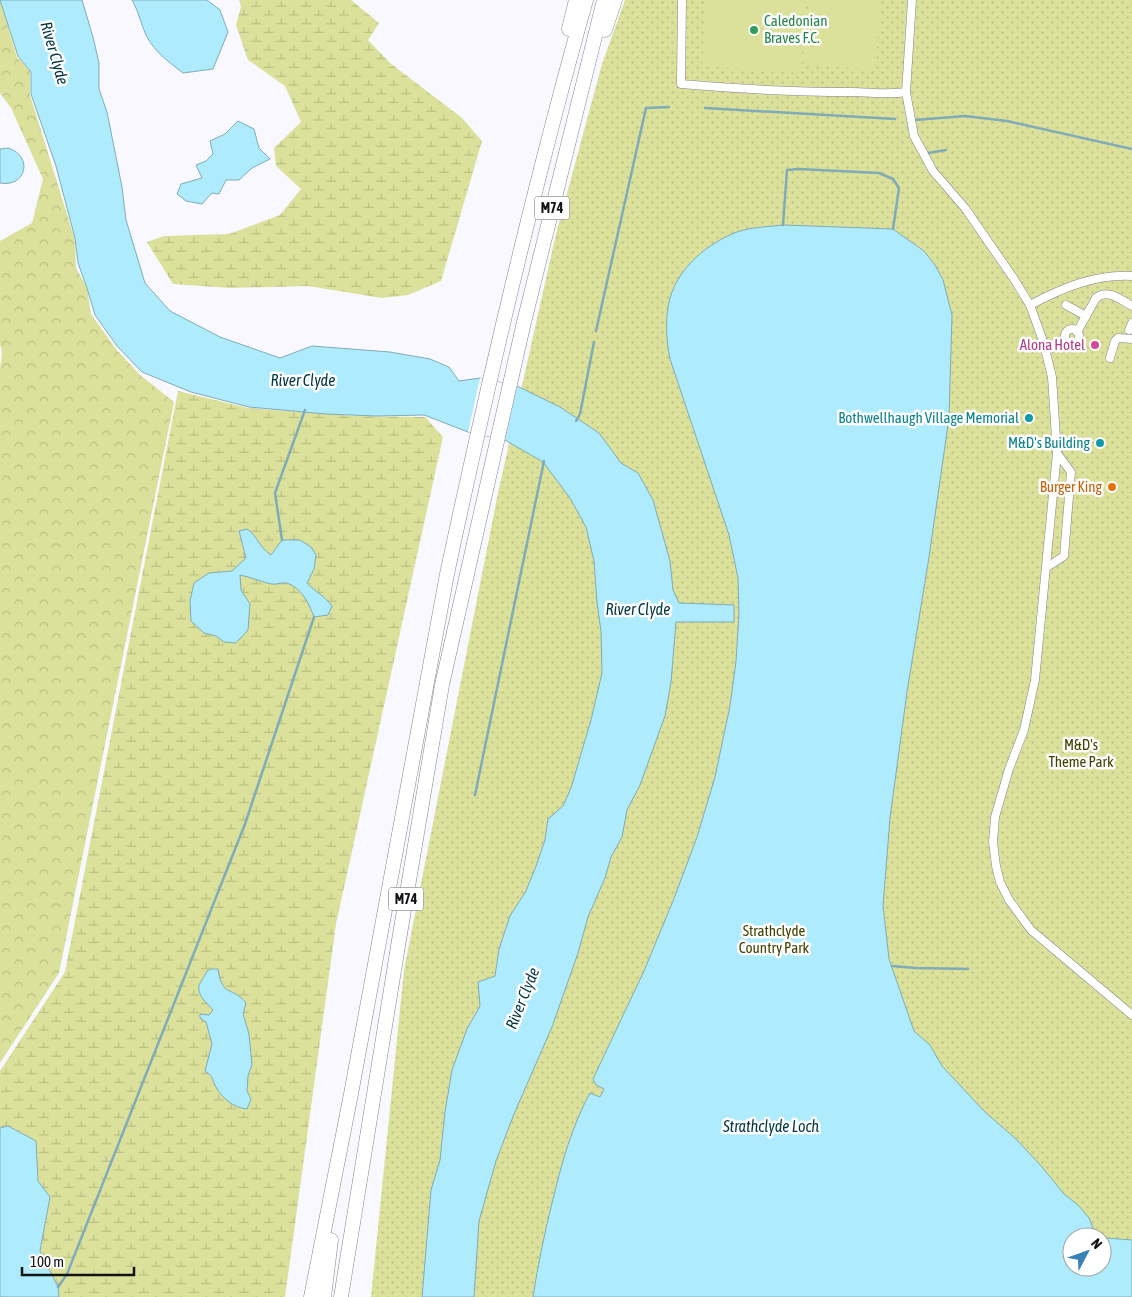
<svg xmlns="http://www.w3.org/2000/svg" width="1132" height="1297" font-family="'Asap Condensed',sans-serif">
<style>
.forest{fill:url(#forest-crowns)}
.wetland{fill:url(#wetland-marsh)}
.park{fill:url(#park-dots);fill-rule:evenodd}
.garden{fill:#dbe19a}
.water{fill:#aeecfd;stroke:#80abb8;fill-rule:evenodd}
.pier{fill:#f9f8fe}
.lines{fill:none;stroke-linecap:round;stroke-linejoin:round}
.stream{stroke:#80abb8;stroke-width:2.5}
.minor-casing{stroke:#878591;stroke-width:9}
.motorway-casing{stroke:#878591;stroke-width:15}
.minor{stroke:#fff;stroke-width:8}
.motorway{stroke:#fff;stroke-width:14}
.leisure-dot{fill:#2e9e5b;stroke:#fff;stroke-width:2}
.hotel-dot{fill:#d1479c;stroke:#fff;stroke-width:2}
.culture-dot{fill:#0f9aa8;stroke:#fff;stroke-width:2}
.food-dot{fill:#e8710a;stroke:#fff;stroke-width:2}
.labels{text-anchor:middle;stroke-width:5;stroke-linejoin:round;paint-order:stroke}
.shield{fill:#fff;stroke:#5a595d;stroke-width:1}
.shield-label{font-size:14px;font-weight:bold;fill:#131217}
.leisure-label{font-size:15px;fill:#27864d;stroke:#fff;text-anchor:start}
.hotel-label{font-size:15px;fill:#b23c85;stroke:#fff;text-anchor:end}
.culture-label{font-size:15px;fill:#0d838f;stroke:#fff;text-anchor:end}
.food-label{font-size:15px;fill:#c56008;stroke:#fff;text-anchor:end}
.park-label{font-size:15px;fill:#414300;stroke:#fff}
.water-label{font-size:16px;font-style:italic;fill:#003641;stroke:#fff}
</style>
<defs>
<pattern id="forest-crowns" width="20" height="18" patternUnits="userSpaceOnUse" patternTransform="scale(1.25)"><rect width="20" height="18" fill="#dbe19a"/><path d="M2 6a3 3 0 1 1 6 0M12 15a3 3 0 1 1 6 0" fill="none" stroke="#bbc084"/></pattern>
<pattern id="wetland-marsh" width="20" height="14" patternUnits="userSpaceOnUse" patternTransform="scale(1.25)"><rect width="20" height="14" fill="#dbe19a"/><path d="M1 5h8M5 5V1M11 12h8M15 12V8" fill="none" stroke="#bbc084"/></pattern>
<pattern id="park-dots" width="8" height="8" patternUnits="userSpaceOnUse" patternTransform="scale(1.25)"><rect width="8" height="8" fill="#dbe19a"/><path d="M2 2h.1M6 6h.1" fill="none" stroke="#bbc084" stroke-width="1.8" stroke-linecap="round"/></pattern>
</defs>
<rect width="100%" height="100%" fill="#f9f8fe"/>
<polygon class="forest" points="0,0 17,57 30,71 30,95 75,240 76,268 87,288 91,314 116,349 139,374 174,402 59,973 0,1063 0,369 2,353 0,343 0,241 32,223 43,179 11,108 0,93"/>
<g class="wetland">
<polygon points="239,0 351,0 379,23 368,40 390,63 462,118 482,141 441,281 408,295 382,298 308,286 231,288 173,284 147,242 164,236 229,234 280,215 301,189 276,166 274,148 301,122 285,86 248,60 236,25 241,7"/>
<polygon points="178,391 248,408 355,416 425,417 443,437 336,924 285,1297 59,1297 58,1287 40,1251 50,1197 38,1181 36,1141 8,1126 0,1128 0,1071 65,972"/>
</g>
<path class="park" d="M625 0H1132V1297H371L404 970 498 493 556 234 602 64ZM1072 1237H1102V1267H1072Z"/>
<g class="garden">
<polygon points="706,0 805,0 801,73 702,66"/>
<polygon points="809,0 881,0 875,70 804,64"/>
</g>
<g class="water">
<polygon points="0,0 82,0 93,37 99,63 99,89 107,112 122,187 126,220 145,283 170,311 220,337 280,358 312,346 390,352 430,359 449,367 459,381 480,378 517,386 560,407 599,433 621,463 638,473 653,500 670,561 673,590 679,603 734,605 734,622 676,622 671,682 665,716 640,785 627,810 622,837 611,857 605,878 588,917 578,953 552,1027 514,1114 496,1161 479,1221 474,1297 422,1297 431,1190 440,1160 445,1112 452,1070 467,1029 480,1006 478,982 495,976 499,949 510,916 526,891 536,866 545,840 548,819 563,806 571,788 591,720 602,673 601,631 597,603 594,561 586,527 570,498 543,462 505,440 468,432 424,415 376,416 326,414 249,407 191,392 142,372 117,346 95,315 87,288 78,263 75,238 56,166 31,94 31,72 18,56"/>
<path d="M132 0H207L220 10 228 32 213 69 183 73C170 63 155 52 147 37 141 25 139 12 132 0Z"/>
<polygon points="238,121 254,129 259,148 270,159 252,168 239,180 226,180 219,194 212,193 202,204 186,201 177,194 181,184 202,178 196,165 206,161 213,154 210,141 225,134"/>
<path d="M8 148C34 156 26 188 0 183V149Z"/>
<path d="M783 225 893 229 924 251 935 265 943 280 952 315 949 418 929 557 907 692 890 818 883 906 889 959 914 1031 930 1045 942 1066 984 1111 1017 1140 1042 1167 1064 1194 1078 1205 1089 1218 1093 1228 1106 1238 1132 1240V1297H533C538 1264 545 1231 553 1199 562 1162 572 1126 590 1093L600 1097 604 1089 596 1085 593 1079 644 971 673 901 697 837 715 777 730 706 736 661 739 615 738 578 729 535 670 359C666 340 665 316 670 298 679 267 708 243 737 232 751 227 767 227 783 225ZM1072 1237H1102V1267H1072Z"/>
<path d="M247 529C257 535 258 546 271 555L282 540H300L311 547 316 555 314 569 307 583C315 592 325 596 332 606L328 615 314 617C309 604 302 588 287 583 282 582 276 585 271 584 261 582 251 577 240 575L241 590 250 604 248 630 236 643 224 642 216 636 204 633 191 621 190 601 194 583 209 573 232 571 246 558 239 531Z"/>
<path d="M211 969H218C222 998 233 986 246 1003L243 1014 249 1034 252 1065 248 1076 247 1091 251 1099 247 1109C234 1108 223 1099 216 1087 211 1078 215 1078 205 1071L212 1044 206 1022 200 1018V1014L209 1015 213 1010C207 1003 197 996 199 985 201 981 205 976 207 971Z"/>
<polygon points="8,1126 36,1141 38,1181 50,1197 40,1251 58,1287 59,1297 0,1297 0,1128"/>
</g>
<polygon class="pier" points="480,378 517,386 505,440 468,432"/>
<g class="lines">
<g class="stream">
<polyline points="705,108 895,119"/>
<polyline points="915,120 965,116 1007,121 1132,149"/>
<polyline points="928,153 946,150"/>
<polyline points="783,225 787,170 799,169 879,173 893,179 899,188 893,229"/>
<polyline points="596,331 646,108 669,107"/>
<polyline points="576,421 580,414 594,342"/>
<polyline points="282,540 275,493 305,410"/>
<polyline points="475,795 544,461"/>
<polyline points="892,966 916,968 968,969"/>
<polyline points="58,1287 67,1274 245,824 314,617"/>
</g>
<g class="minor-casing">
<g id="minor">
<path d="M682 0 681 84C738 89 795 92 852 92 870 92 888 95 906 92"/>
<polyline points="912,0 906,92 914,136 933,171 965,208 1014,279 1030,305 1043,341 1052,377 1057,453 1035,680 1024,730 1009,769 995,817 993,842 996,866 1000,882 1009,900 1031,930 1132,1015"/>
<path d="M1030 305C1062 288 1095 274 1132 276"/>
<polyline points="1066,305 1086,316"/>
<circle cx="1072" cy="336" r="7"/>
<polyline points="1129,330 1132,323"/>
<path d="M1077 332 1096 298C1107 288 1121 300 1132 306"/>
<polyline points="1044,347 1066,340"/>
<polyline points="1110,358 1115,341 1118,338 1132,339"/>
<polyline points="1047,567 1064,556 1071,472 1057,453"/>
</g>
</g>
<g class="motorway-casing">
<g id="motorway">
<polyline points="569,29 576,0"/>
<polyline points="605,30 615,0"/>
<path d="M311 1297 351 1094 447 574C488 382 533 189 586 0"/>
<polyline points="324,1297 331,1240"/>
<polyline points="341,1297 399,940 442,685 524,322 604,0"/>
</g>
</g>
<use href="#minor" class="minor"/>
<use href="#motorway" class="motorway"/>
</g>
<circle class="leisure-dot" cx="754" cy="30" r="5"/>
<circle class="hotel-dot" cx="1095" cy="345" r="5"/>
<g class="culture-dot">
<circle cx="1029" cy="418" r="5"/>
<circle cx="1100" cy="443" r="5"/>
</g>
<circle class="food-dot" cx="1112" cy="487" r="5"/>
<g class="labels">
<g class="shield">
<rect x="534.5" y="196.5" width="35" height="23" rx="4"/>
<rect x="388.5" y="887.5" width="35" height="23" rx="4"/>
</g>
<g class="shield-label">
<text x="552" y="213">M74</text>
<text x="406" y="904">M74</text>
</g>
<g class="leisure-label">
<text x="764" y="26">Caledonian<tspan x="764" dy="17">Braves F.C.</tspan></text>
</g>
<g class="hotel-label">
<text x="1085" y="350">Alona Hotel</text>
</g>
<g class="culture-label">
<text x="1019" y="423">Bothwellhaugh Village Memorial</text>
<text x="1090" y="448">M&amp;D's Building</text>
</g>
<g class="food-label">
<text x="1102" y="492">Burger King</text>
</g>
<g class="park-label">
<text x="1081" y="750">M&amp;D's<tspan x="1081" dy="17">Theme Park</tspan></text>
<text x="774" y="936">Strathclyde<tspan x="774" dy="17">Country Park</tspan></text>
</g>
<g class="water-label">
<text transform="translate(55 53) rotate(74)" y="6">River Clyde</text>
<text x="303" y="386">River Clyde</text>
<text x="638" y="615">River Clyde</text>
<text transform="translate(522 998) rotate(-68)" y="6">River Clyde</text>
<text x="771" y="1132">Strathclyde Loch</text>
</g>
</g>
<g transform="translate(1087 1252) rotate(49)"><circle r="24" fill="#ffffff" stroke="#a1a0a2"/>
<path d="M0-4L9 19L0 12L-9 19Z" fill="#3881b6"/>
<text y="-8" font-size="14" font-weight="bold" text-anchor="middle" fill="#131217">N</text>
</g>
<path d="M22 1267v8h112v-8" fill="none" stroke="#131217" stroke-width="2.5"/>
<text x="30" y="1267" font-size="15" fill="#131217" stroke="#ffffff" stroke-width="4" paint-order="stroke">100 m</text>
</svg>
